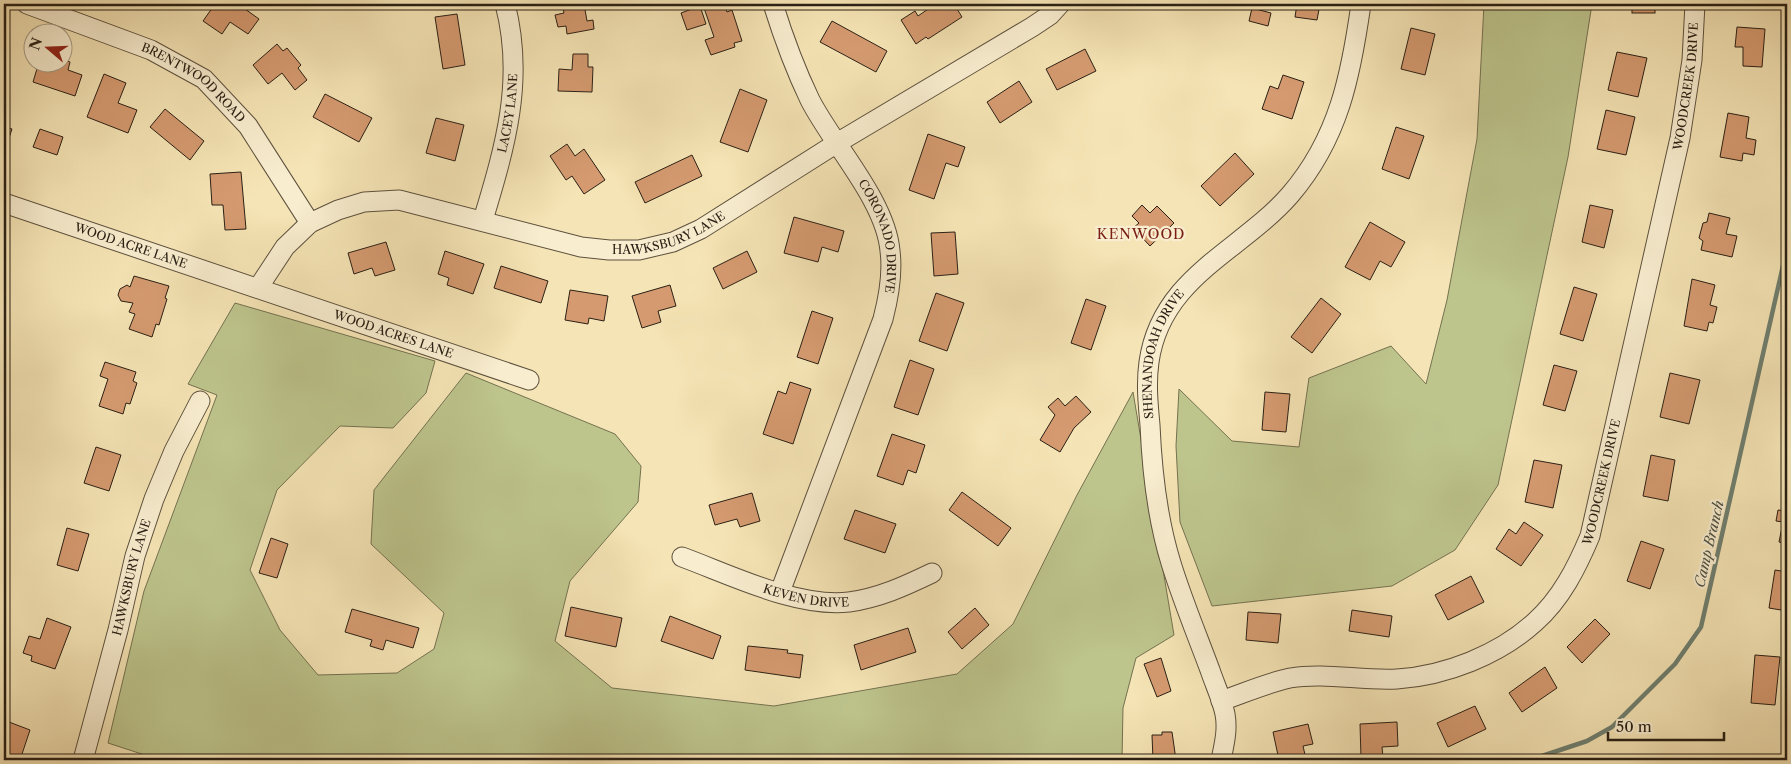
<svg xmlns="http://www.w3.org/2000/svg" width="1791" height="764" font-family="'Libre Caslon Text',serif">
<style>
.green{fill:#bdc48c;stroke:#747250}
.lines{fill:none;stroke-linecap:round;stroke-linejoin:round}
.stream{stroke:#6f7f6f;stroke-width:4.5}
.building{fill:#d59a70;stroke:#2a2015}
.street-casing{stroke:#5d513d;stroke-width:21}
.street{stroke:#f8edcf;stroke-width:19}
.labels{text-anchor:middle;stroke-width:4.5;stroke-linejoin:round;paint-order:stroke}
.street-label{font-size:12px;fill:#2a2015;stroke:#f8edcf}
.neighbourhood-label{font-size:14px;letter-spacing:1px;fill:#7a1f14;stroke:#f8edcf}
.water-label{font-size:14px;font-style:italic;fill:#4c5042;stroke:#f8edcf}
</style>
<rect width="100%" height="100%" fill="#f5e4b5"/>
<filter id="stains"><feTurbulence type="fractalNoise" baseFrequency=".004" numOctaves="4"/><feColorMatrix values="0 0 0 0 .2 0 0 0 0 .09 0 0 0 0 .02 0 0 0 .5 -.17"/></filter>
<radialGradient id="worn" r=".72"><stop offset=".6" stop-color="#630" stop-opacity="0"/><stop offset="1" stop-color="#630" stop-opacity=".3"/></radialGradient>
<g class="green">
<polygon points="1484,4 1592,4 1568,157 1498,485 1455,550 1392,586 1212,606 1180,522 1176,446 1179,389 1232,441 1299,447 1309,378 1391,346 1426,384 1447,300 1477,139"/>
<polygon points="235,303 435,361 426,393 393,428 340,426 277,490 250,570 280,630 318,675 397,673 434,649 444,613 371,544 374,490 466,373 615,434 641,466 638,502 570,581 555,641 612,688 774,706 957,674 1013,624 1077,495 1133,392 1174,635 1136,658 1123,708 1122,760 983,760 982,758 972,760 160,760 108,743 144,591 217,395 188,384"/>
</g>
<g class="lines">
<polyline class="stream" points="1530,760 1587,741 1612,727 1675,664 1701,627 1787,248"/>
</g>
<g class="building">
<polygon points="215,4 238,4 259,19 248,34 230,22 222,34 203,21"/>
<polygon points="562,4 584,4 587,21 593,20 594,29 567,34 566,26 558,27 555,15 564,13"/>
<polygon points="707,4 724,4 727,12 732,10 742,41 734,43 735,47 711,55 705,40 714,37 703,5"/>
<polygon points="943,4 954,4 962,17 928,39 926,37 916,44 901,20 915,11 918,16 934,5 936,8"/>
<polygon points="1297,4 1320,4 1317,20 1295,17"/>
<rect x="1632" y="4" width="23" height="9"/>
<polygon points="700,6 706,24 687,30 681,13"/>
<polygon points="1252,8 1271,13 1268,26 1249,21"/>
<polygon points="457,14 465,65 443,69 435,17"/>
<polygon points="832,21 887,51 876,72 820,42"/>
<polygon points="1737,27 1765,29 1762,67 1743,66 1743,47 1735,47"/>
<polygon points="1411,28 1435,34 1425,75 1401,69"/>
<polygon points="277,44 283,51 287,48 301,65 298,68 307,80 295,90 282,73 268,84 253,65"/>
<polygon points="1085,49 1096,71 1057,90 1046,69"/>
<polygon points="1617,52 1647,58 1638,97 1608,90"/>
<polygon points="573,54 588,54 588,67 593,67 592,92 558,91 559,69 572,70"/>
<polygon points="62,59 70,62 68,70 82,75 75,96 33,82 39,62 55,65 56,62 62,62"/>
<polygon points="104,74 126,83 118,103 137,110 128,133 87,117"/>
<polygon points="1283,75 1304,82 1292,119 1262,109 1270,86 1278,89"/>
<polygon points="1019,81 1032,102 1000,123 987,102"/>
<polygon points="740,89 767,100 748,152 720,142"/>
<polygon points="325,94 372,118 359,142 313,117"/>
<polygon points="165,109 204,141 190,160 150,127"/>
<polygon points="1606,110 1635,117 1626,155 1597,149"/>
<polygon points="1728,113 1749,117 1746,138 1756,140 1754,155 1743,153 1742,161 1720,157"/>
<polygon points="436,118 464,125 455,161 426,153"/>
<polygon points="4,126 12,129 4,153"/>
<polygon points="1396,127 1424,136 1409,179 1382,169"/>
<polygon points="40,129 63,137 57,155 33,147"/>
<polygon points="928,134 965,147 958,167 946,163 934,199 909,190"/>
<polygon points="567,144 575,156 584,149 605,180 584,194 572,176 566,180 550,156"/>
<polygon points="1235,153 1254,174 1220,206 1201,186"/>
<polygon points="692,155 702,176 645,203 635,182"/>
<polygon points="241,172 246,229 225,230 223,205 212,205 210,174"/>
<polygon points="1142,205 1150,213 1157,206 1174,223 1150,246 1133,228 1139,223 1132,216"/>
<polygon points="1590,205 1613,210 1604,248 1582,242"/>
<polygon points="1709,213 1730,218 1726,234 1737,236 1732,257 1701,250 1703,241 1699,238 1703,223 1707,222"/>
<polygon points="794,217 844,231 838,252 822,247 818,262 784,253"/>
<polygon points="1370,222 1405,242 1391,267 1380,261 1370,280 1345,267"/>
<polygon points="955,232 958,274 934,276 931,233"/>
<polygon points="386,242 395,270 375,276 372,268 354,274 348,253"/>
<polygon points="445,251 484,264 473,294 447,285 449,278 438,274"/>
<polygon points="747,251 757,272 723,289 713,268"/>
<polygon points="501,266 548,281 541,303 494,288"/>
<polygon points="134,276 169,286 165,298 167,299 159,325 156,324 152,337 129,329 135,314 129,312 133,303 121,301 118,295 120,289 127,285 130,287"/>
<polygon points="1692,279 1715,285 1710,305 1717,307 1713,323 1709,322 1707,331 1684,326"/>
<polygon points="670,285 676,306 658,311 661,322 642,328 632,296"/>
<polygon points="1574,287 1597,294 1583,341 1560,334"/>
<polygon points="570,290 608,296 604,321 589,318 588,324 565,320"/>
<polygon points="936,293 964,303 947,351 919,341"/>
<polygon points="1321,298 1341,314 1312,353 1291,337"/>
<polygon points="1086,299 1106,306 1091,350 1071,343"/>
<polygon points="812,311 833,318 818,364 797,357"/>
<polygon points="910,360 934,369 918,415 894,407"/>
<polygon points="105,362 136,372 133,381 137,383 130,404 126,403 123,414 99,406 108,379 100,376"/>
<polygon points="1554,365 1577,371 1565,411 1543,405"/>
<polygon points="1670,373 1700,380 1689,424 1660,417"/>
<polygon points="790,382 811,389 793,444 763,434 778,391 786,394"/>
<polygon points="1265,392 1290,394 1286,432 1262,430"/>
<polygon points="1076,396 1091,412 1074,428 1060,452 1040,440 1055,415 1048,407 1058,398 1065,406"/>
<polygon points="892,434 925,445 916,473 908,470 903,485 877,476"/>
<polygon points="96,447 121,455 109,491 84,483"/>
<polygon points="1651,455 1675,460 1668,501 1643,496"/>
<polygon points="1534,460 1562,465 1553,508 1525,502"/>
<polygon points="962,492 1011,528 998,546 949,510"/>
<polygon points="752,493 760,521 740,527 737,519 715,525 709,505"/>
<polygon points="1787,506 1787,544 1779,542 1783,522 1776,521 1778,510 1786,511"/>
<polygon points="855,510 896,524 885,553 844,539"/>
<polygon points="1524,522 1543,535 1521,566 1496,549 1509,529 1516,534"/>
<polygon points="67,528 89,534 78,571 57,565"/>
<polygon points="271,538 288,544 277,578 259,573"/>
<polygon points="1641,541 1664,549 1650,589 1627,581"/>
<polygon points="1775,570 1787,572 1787,611 1769,608"/>
<polygon points="1471,576 1484,602 1448,620 1435,595"/>
<polygon points="571,607 622,618 616,647 565,636"/>
<polygon points="975,608 989,625 962,649 948,632"/>
<polygon points="352,609 419,628 413,648 386,640 383,650 370,646 372,640 345,632"/>
<polygon points="1352,610 1392,616 1389,637 1349,631"/>
<polygon points="1248,612 1281,614 1278,643 1246,640"/>
<polygon points="670,616 721,636 713,659 661,641"/>
<polygon points="47,618 71,627 55,669 31,661 32,656 23,653 29,636 40,639"/>
<polygon points="1595,619 1610,634 1582,663 1567,647"/>
<polygon points="908,628 916,652 861,670 854,645"/>
<polygon points="748,646 788,650 787,653 803,655 800,678 745,670"/>
<polygon points="1755,655 1780,657 1775,705 1751,703"/>
<polygon points="1161,658 1171,691 1157,697 1144,664"/>
<polygon points="1545,667 1557,688 1522,712 1509,693"/>
<polygon points="1475,706 1486,729 1448,747 1437,723"/>
<polygon points="9,722 30,730 20,760 4,760 4,736"/>
<polygon points="1397,722 1398,746 1382,747 1383,757 1361,758 1360,724"/>
<polygon points="1308,724 1313,744 1303,746 1306,759 1279,760 1273,732"/>
<polygon points="1162,732 1172,732 1176,760 1153,760 1152,735 1162,735"/>
</g>
<g class="lines">
<g class="street-casing">
<g id="street">
<path id="s1" d="M27 4 151 50 204 79 248 126 310 223"/>
<path id="s2" d="M773 4C783 36 795 69 810 100 833 145 886 201 890 251 893 274 889 296 883 319L780 592"/>
<path id="s3" d="M4 203 529 380"/>
<path id="s4" d="M483 220C505 147 525 80 505 4"/>
<path id="s5" d="M258 288 285 247 310 223 338 210 364 202 399 200 581 247 609 250H639L673 242 701 229 837 143 1032 27 1050 15 1060 4"/>
<path id="s6" d="M682 557C731 575 797 608 849 602 879 598 905 586 932 573"/>
<path id="s7" d="M1221 701C1244 693 1267 683 1290 678 1325 672 1361 681 1397 679 1445 676 1499 655 1535 622 1561 599 1577 567 1590 536L1680 138 1692 60 1695 4"/>
<path id="s8" d="M83 760 118 630 135 556 154 499 174 451 200 401"/>
<path id="s9" d="M1221 760C1224 745 1228 730 1225 714 1222 699 1215 685 1210 670 1197 635 1182 599 1171 563 1157 518 1152 472 1150 425 1148 404 1146 383 1149 362 1161 277 1240 252 1290 195 1339 138 1351 75 1361 4"/>
</g>
</g>
<use href="#street" class="street"/>
</g>
<g class="labels">
<g class="street-label">
<text dy="4" stroke="none"><textPath href="#s1" startOffset="186">BRENTWOOD ROAD</textPath></text>
<text dy="4" stroke="none"><textPath href="#s7" startOffset="895">WOODCREEK DRIVE</textPath></text>
<text dy="4" stroke="none"><textPath href="#s4" startOffset="110">LACEY LANE</textPath></text>
<text dy="4" stroke="none"><textPath href="#s5" startOffset="456">HAWKSBURY LANE</textPath></text>
<text dy="4" stroke="none"><textPath href="#s2" startOffset="258">CORONADO DRIVE</textPath></text>
<text dy="4" stroke="none"><textPath href="#s3" startOffset="134">WOOD ACRE LANE</textPath></text>
<text dy="4" stroke="none"><textPath href="#s3" startOffset="411">WOOD ACRES LANE</textPath></text>
<text dy="4" stroke="none"><textPath href="#s9" startOffset="421">SHENANDOAH DRIVE</textPath></text>
<text dy="4" stroke="none"><textPath href="#s7" startOffset="490">WOODCREEK DRIVE</textPath></text>
<text dy="4" stroke="none"><textPath href="#s8" startOffset="189">HAWKSBURY LANE</textPath></text>
<text dy="4" stroke="none"><textPath href="#s6" startOffset="131">KEVEN DRIVE</textPath></text>
</g>
<g class="neighbourhood-label">
<text x="1141" y="239">KENWOOD</text>
</g>
<g class="water-label">
<text transform="translate(1709 544) rotate(-77)" y="5">Camp Branch</text>
</g>
</g>
<rect width="1791" height="764" fill="none" stroke="#f5e4b5" stroke-width="20"/>
<rect x="5" y="5" width="1781" height="754" fill="none" stroke="#2a2015" stroke-width="2.5"/>
<rect x="10" y="10" width="1771" height="744" fill="none" stroke="#2a2015"/>
<g transform="translate(48 48) rotate(289)"><circle r="24" fill="#f8edcf" stroke="#a69b85"/>
<path d="M0-4L9 19L0 12L-9 19Z" fill="#8f2418"/>
<text y="-8" font-size="14" font-weight="bold" text-anchor="middle" fill="#2a2015">N</text>
</g>
<path d="M1608 732v8h116v-8" fill="none" stroke="#2a2015" stroke-width="2.5"/>
<text x="1616" y="732" font-size="15" fill="#2a2015" stroke="#f8edcf" stroke-width="4" paint-order="stroke">50 m</text>
<rect width="100%" height="100%" filter="url(#stains)"/>
<rect width="100%" height="100%" fill="url(#worn)"/>
</svg>
